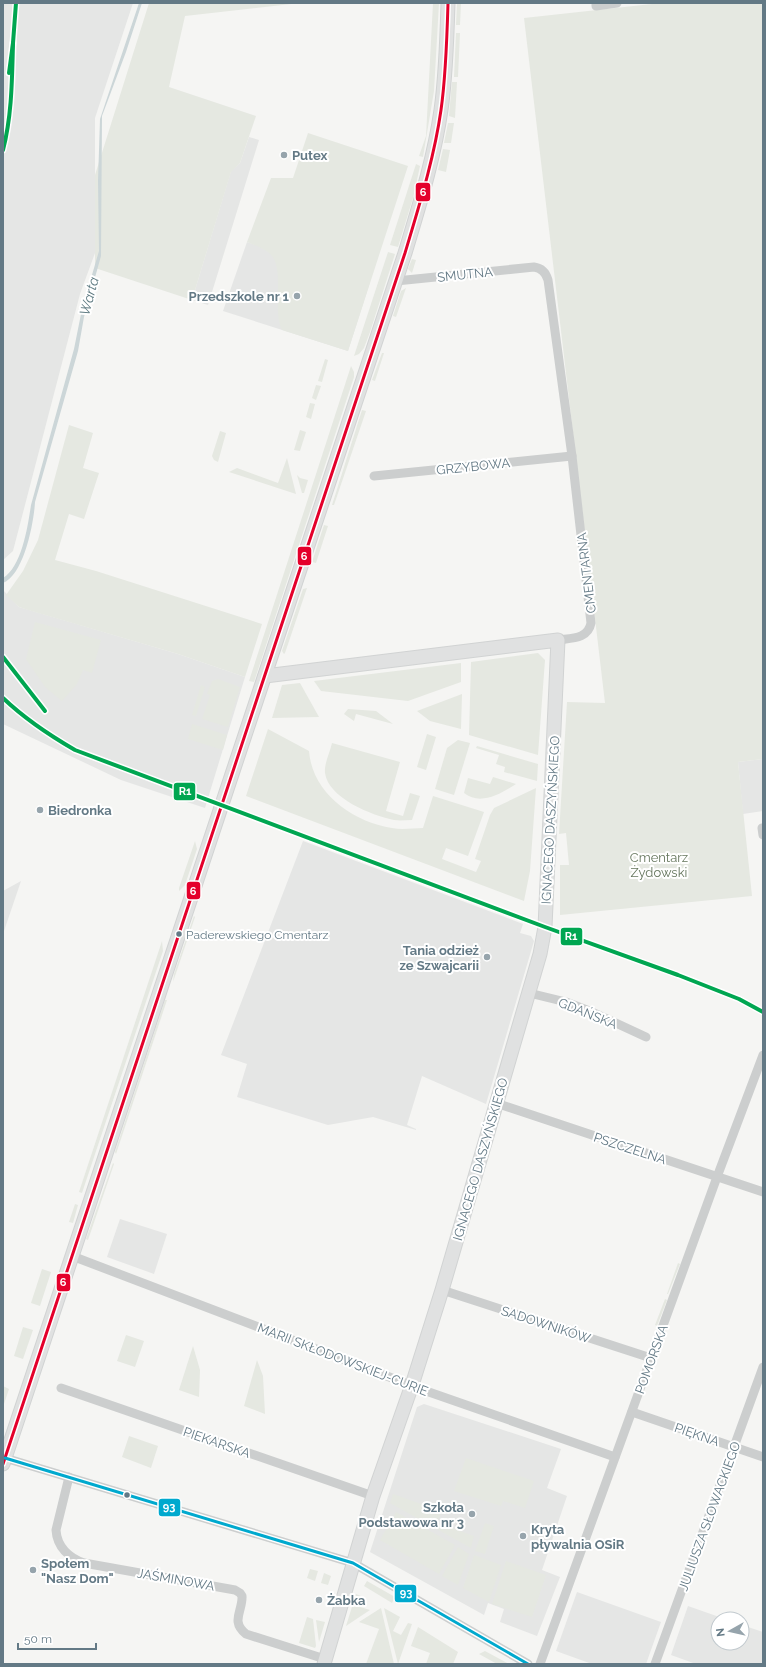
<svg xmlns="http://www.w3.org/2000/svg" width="766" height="1667" font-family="Raleway,sans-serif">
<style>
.built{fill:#e5e6e5}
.green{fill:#e5e8e1}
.water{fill:#ccd6d8}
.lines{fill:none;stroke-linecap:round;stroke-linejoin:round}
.secondary-casing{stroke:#d1d3d3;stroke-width:15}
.street{stroke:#cccece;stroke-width:9}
.secondary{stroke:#e0e1e1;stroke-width:13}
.bus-1-casing{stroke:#fff;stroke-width:6}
.bus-2-casing{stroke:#fff;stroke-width:6}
.bus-1{stroke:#e4002b;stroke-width:3}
.bus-2{stroke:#00a9ce;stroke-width:3}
.rail-1-casing{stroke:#fff;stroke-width:7}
.rail-1{stroke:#00a651;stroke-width:4}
.poi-dot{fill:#96a4ac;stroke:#fff;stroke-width:1.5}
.bus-dot{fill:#637985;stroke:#fff;stroke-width:1.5}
.labels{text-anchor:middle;stroke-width:4;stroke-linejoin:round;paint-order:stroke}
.bus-label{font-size:12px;fill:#637985;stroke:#fff;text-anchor:start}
.poi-label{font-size:13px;font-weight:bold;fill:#637985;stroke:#fff;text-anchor:start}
.street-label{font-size:13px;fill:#637985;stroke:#fff}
.park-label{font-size:13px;fill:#66775e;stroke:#fff}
.water-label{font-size:14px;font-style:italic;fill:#5f7b82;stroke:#fff}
.line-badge{stroke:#fff;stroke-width:1.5}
.badge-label{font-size:11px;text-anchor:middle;font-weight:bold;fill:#fff}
</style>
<rect width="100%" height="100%" fill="#f5f5f3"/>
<g class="built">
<polygon points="3,3 133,3 95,118 95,253 80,294 13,551 3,560"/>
<polygon points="249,137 259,140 208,305 192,300 231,171 240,163"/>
<polygon points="247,242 370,282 348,351 223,311"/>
<polygon points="3,590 19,607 178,654 245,677 205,808 121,780 3,724"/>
<polygon points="763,759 763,811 743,814 738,762"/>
<polygon points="303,841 523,924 520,933 531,936 534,941 486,1104 422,1076 407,1125 416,1129 416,1130 373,1117 328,1125 237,1097 247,1064 221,1055"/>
<polygon points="21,881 3,934 3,891"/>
<polygon points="120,1219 167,1234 154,1274 107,1257"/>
<polygon points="424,1404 561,1449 547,1488 567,1496 542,1570 560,1577 537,1636 500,1622 504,1609 488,1603 484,1615 370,1552 417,1407"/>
<polygon points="577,1592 661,1622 646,1664 592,1664 556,1651"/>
<polygon points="688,1606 725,1619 718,1619 718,1643 742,1643 742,1625 763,1632 763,1664 696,1664 671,1655"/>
</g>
<g class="green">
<polygon points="149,3 300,3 185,16 169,87 256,116 240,163 231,172 192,300 95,268 95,175"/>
<polygon points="433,3 439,3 434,91 423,157 419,156 426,136"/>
<polygon points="457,3 461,3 460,25 456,25"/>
<polygon points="661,3 763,3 763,759 738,762 752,896 560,915 560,865 569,865 566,833 559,834 567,702 605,703 524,18"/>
<polygon points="456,33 460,33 458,77 454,77"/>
<polygon points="452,82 457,82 455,118 449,116"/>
<polygon points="448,123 454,123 451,143 444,143"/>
<path d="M308 133 408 166 348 351 282 330C272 311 285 269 271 255 266 249 254 245 247 242L271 178H293Z"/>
<polygon points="443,149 450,150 446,172 438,170"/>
<polygon points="416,164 420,166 413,198 398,247 390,245"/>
<polygon points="388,252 395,254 370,332 364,348 359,354 354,356"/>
<polygon points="412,259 416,260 412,273 408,269"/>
<polygon points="406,288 396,317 393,316 401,291"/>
<polygon points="382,353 384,353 375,381 372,380"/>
<polygon points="325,359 328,360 322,382 318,381"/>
<polygon points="351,366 354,372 354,377 254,682 249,681"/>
<polygon points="316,385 321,386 316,400 312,398"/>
<polygon points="310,403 315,404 311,419 306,417"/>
<polygon points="362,410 366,411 334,505 332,505"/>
<polygon points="69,425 93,433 83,468 99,473 84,519 69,514 55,560 96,571 262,624 245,677 178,654 28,610 19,607 6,595 23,571 38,540"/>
<polygon points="300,430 306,432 300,451 294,450"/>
<polygon points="220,431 226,433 218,462 214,460 212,456"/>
<polygon points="287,458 296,494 229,472 237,468 278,483"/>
<polygon points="297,475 300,478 308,480 304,493 302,493"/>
<polygon points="324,525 328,526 316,563 312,562"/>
<polygon points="307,588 285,653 284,654 282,651 303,589"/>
<polygon points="35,622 101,640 92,673 83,670 77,684 62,701 45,687 26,659"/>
<polygon points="538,653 545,660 538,755 469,735 471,662"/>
<polygon points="461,663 461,682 408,701 321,691 314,681"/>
<polygon points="218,679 240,687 228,727 202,719 210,695 207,694 212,681"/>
<polygon points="300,683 319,717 272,718 282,685"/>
<polygon points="201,685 205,687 196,716 192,715"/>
<polygon points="462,694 461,729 430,721 417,711"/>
<polygon points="348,709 376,711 393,724 356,714 354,721 344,714"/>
<polygon points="192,724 227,735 223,750 188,739"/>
<path d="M268 729 309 751C312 793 353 822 392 828 402 830 413 828 423 828L433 796 484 812 468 856 446 848 442 859 476 872 481 861 475 859 490 815 494 808 536 788 530 871 524 901 246 796Z"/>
<polygon points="427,734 436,737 426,770 417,767"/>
<polygon points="458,740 470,743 454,795 435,789 447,748"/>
<path d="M332 743 400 762 386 811 403 816 410 793 420 796 412 820C406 820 400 821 394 820 373 816 328 798 325 773 324 764 330 752 332 743Z"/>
<polygon points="477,746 538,764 537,781 504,772 505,767 496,764 499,755 476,748"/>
<path d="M493 777 516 784C501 794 480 806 464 793L468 778 490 784Z"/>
<polygon points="195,841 197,849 185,885 179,891 179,888"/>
<polygon points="194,916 195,917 173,982 174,974"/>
<polygon points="162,941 163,951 82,1193 79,1192"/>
<polygon points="165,1000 167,1000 116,1154 115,1152"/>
<polygon points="113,1163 114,1164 88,1240 86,1239"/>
<polygon points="75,1204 78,1205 73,1223 69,1222"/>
<polygon points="678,1263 680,1264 668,1294 667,1294"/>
<polygon points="42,1269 51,1272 40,1306 31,1303"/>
<polygon points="665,1299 667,1300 657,1326 655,1325"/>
<polygon points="23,1327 33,1330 23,1359 14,1356"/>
<polygon points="126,1335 144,1341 135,1367 117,1361"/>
<polygon points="193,1346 200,1370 199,1397 179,1390"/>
<polygon points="257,1360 263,1376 265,1414 244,1406"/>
<polygon points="3,1386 9,1389 3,1407"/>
<polygon points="129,1436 158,1446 151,1468 122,1457"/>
<polygon points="466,1458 534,1481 525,1508 503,1501 501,1506 454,1491"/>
<polygon points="393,1494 441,1511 438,1523 474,1536 471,1548 390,1503"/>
<polygon points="396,1512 455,1545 439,1574 380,1540"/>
<polygon points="485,1523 494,1526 485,1554 475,1551"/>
<polygon points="458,1547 469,1554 458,1585 442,1576"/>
<polygon points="474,1555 501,1565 489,1602 463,1588"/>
<polygon points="506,1561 546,1575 532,1617 492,1604"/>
<polygon points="310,1569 318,1571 315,1581 307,1578"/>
<polygon points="324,1573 331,1576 328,1585 321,1583"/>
<polygon points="367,1581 395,1597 392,1603 364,1586"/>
<polygon points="356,1594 361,1596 357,1606 370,1610 346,1626"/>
<polygon points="381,1608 394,1664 366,1664 379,1629 359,1622"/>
<polygon points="384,1608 400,1617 393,1631 401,1635 408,1623 412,1624 398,1664"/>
<polygon points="307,1617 313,1619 316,1646 315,1648 299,1643"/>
<polygon points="316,1620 325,1622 319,1642"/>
<polygon points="418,1627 458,1652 453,1664 426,1664 430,1653 411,1646"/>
<polygon points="485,1651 509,1664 497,1664 479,1654"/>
</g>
<path class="water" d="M139 3H142L140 9 126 52 102 116 101 256 84 317 78 351 35 502C34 522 24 575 3 583V578C22 567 28 525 31 505L74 349 82 309 99 251 98 181 100 119Z"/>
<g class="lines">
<g class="secondary-casing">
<g id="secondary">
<polyline points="265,676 558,640 545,927 540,954 442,1290 412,1385 373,1496 324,1664"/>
<path d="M3 1464 405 253C419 206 434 159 441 110 446 75 447 38 448 3"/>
</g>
</g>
<g class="street">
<polyline points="596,3 596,6 617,3"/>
<path d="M396 281 534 267C542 268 546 273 548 280L572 456 591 623C588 639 572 638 558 640"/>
<polyline points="374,476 572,456"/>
<polyline points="762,828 763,835"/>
<polyline points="529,993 566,1002 592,1012 646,1037"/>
<polyline points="496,1103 763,1192"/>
<polyline points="72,1256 426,1391 615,1457"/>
<polyline points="442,1290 651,1358"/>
<polyline points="61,1388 373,1496"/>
<polyline points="632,1412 763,1457"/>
<polyline points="5,1458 353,1563 528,1664"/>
<path d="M69 1477 56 1530C57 1547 69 1558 84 1563L235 1590 240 1593 242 1596C243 1611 230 1621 246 1634L325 1659"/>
<polyline points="540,1664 717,1177 763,1055"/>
<polyline points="655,1664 763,1367"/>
</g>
<use href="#secondary" class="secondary"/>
<g class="bus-1-casing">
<path id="bus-1" d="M3 1464 405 253C419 206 434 159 441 110 446 75 447 38 448 3"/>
</g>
<g class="bus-2-casing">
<polyline id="bus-2" points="5,1458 353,1563 528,1664"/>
</g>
<use href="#bus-1" class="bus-1"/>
<use href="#bus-2" class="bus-2"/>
<g class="rail-1-casing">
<g id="rail-1">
<polyline points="9,73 13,43 16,3"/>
<path d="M3 150C12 115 12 79 13 43"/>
<polyline points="3,657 45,711"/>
<path d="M3 698C25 719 49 735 75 750L545 927 678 975 739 999 763 1012"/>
</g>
</g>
<use href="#rail-1" class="rail-1"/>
</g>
<g class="poi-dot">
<circle cx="284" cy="155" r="4"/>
<circle cx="297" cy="296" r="4"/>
<circle cx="40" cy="810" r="4"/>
<circle cx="487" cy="957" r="4"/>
<circle cx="472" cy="1514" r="4"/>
<circle cx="523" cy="1536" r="4"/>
<circle cx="33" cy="1570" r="4"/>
<circle cx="319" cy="1600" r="4"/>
</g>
<g class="bus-dot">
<circle cx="179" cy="934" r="3.5"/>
<circle cx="127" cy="1495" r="3.5"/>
</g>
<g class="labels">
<g class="bus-label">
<text x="186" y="939">Paderewskiego Cmentarz</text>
</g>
<g class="poi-label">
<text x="292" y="160">Putex</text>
<text x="289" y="301" text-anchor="end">Przedszkole nr 1</text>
<text x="48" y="815">Biedronka</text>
<text x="479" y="955" text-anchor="end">Tania odzież<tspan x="479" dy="15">ze Szwajcarii</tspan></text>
<text x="464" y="1512" text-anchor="end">Szkoła<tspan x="464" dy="15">Podstawowa nr 3</tspan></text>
<text x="531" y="1534">Kryta<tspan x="531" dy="15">pływalnia OSiR</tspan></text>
<text x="41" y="1568">Społem<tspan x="41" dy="15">"Nasz Dom"</tspan></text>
<text x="327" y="1605">Żabka</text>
</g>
<g class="street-label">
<text transform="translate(465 274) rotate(-6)" y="5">SMUTNA</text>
<text transform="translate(473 466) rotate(-6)" y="5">GRZYBOWA</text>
<text transform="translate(586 573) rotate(-97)" y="5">CMENTARNA</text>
<text transform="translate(550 820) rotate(-87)" y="5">IGNACEGO DASZYŃSKIEGO</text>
<text transform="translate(588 1013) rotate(22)" y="5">GDAŃSKA</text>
<text transform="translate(630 1148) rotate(18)" y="5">PSZCZELNA</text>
<text transform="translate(480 1159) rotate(-74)" y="5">IGNACEGO DASZYŃSKIEGO</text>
<text transform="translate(546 1324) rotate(18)" y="5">SADOWNIKÓW</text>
<text transform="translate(343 1359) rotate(21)" y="5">MARII SKŁODOWSKIEJ-CURIE</text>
<text transform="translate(651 1359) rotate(-70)" y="5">POMORSKA</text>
<text transform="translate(697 1434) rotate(19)" y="5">PIĘKNA</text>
<text transform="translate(217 1442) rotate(19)" y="5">PIEKARSKA</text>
<text transform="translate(709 1516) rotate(-70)" y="5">JULIUSZA SŁOWACKIEGO</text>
<text transform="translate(176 1579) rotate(10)" y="5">JAŚMINOWA</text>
</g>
<g class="park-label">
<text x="659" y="862">Cmentarz<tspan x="659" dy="15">Żydowski</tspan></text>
</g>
<g class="water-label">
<text transform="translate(89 296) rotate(-75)" y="5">Warta</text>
</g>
</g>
<g class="line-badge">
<rect x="415" y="182" width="16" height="20" rx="4" fill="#e4002b"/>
<rect x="297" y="546" width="15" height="20" rx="4" fill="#e4002b"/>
<rect x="173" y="782" width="23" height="19" rx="4" fill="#00a651"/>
<rect x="186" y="881" width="15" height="19" rx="4" fill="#e4002b"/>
<rect x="560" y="927" width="23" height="19" rx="4" fill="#00a651"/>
<rect x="56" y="1273" width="15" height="19" rx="4" fill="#e4002b"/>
<rect x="158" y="1498" width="23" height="19" rx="4" fill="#00a9ce"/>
<rect x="394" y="1584" width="23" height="19" rx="4" fill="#00a9ce"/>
</g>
<g class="badge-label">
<text x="423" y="196">6</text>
<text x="304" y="560">6</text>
<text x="185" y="795">R1</text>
<text x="193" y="895">6</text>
<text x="571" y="940">R1</text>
<text x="63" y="1286">6</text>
<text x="169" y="1511">93</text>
<text x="406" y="1597">93</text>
</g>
<rect width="766" height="1667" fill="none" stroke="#637985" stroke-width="8"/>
<g transform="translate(730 1631) rotate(262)"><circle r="19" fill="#ffffff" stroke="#c1c9ce"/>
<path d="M0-3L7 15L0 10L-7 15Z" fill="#96a4ac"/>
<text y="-6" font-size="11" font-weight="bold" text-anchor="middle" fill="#637985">N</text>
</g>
<path d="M18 1643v6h78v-6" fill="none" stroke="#637985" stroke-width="2"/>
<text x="24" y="1643" font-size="12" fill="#637985" stroke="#ffffff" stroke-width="3" paint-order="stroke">50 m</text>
</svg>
